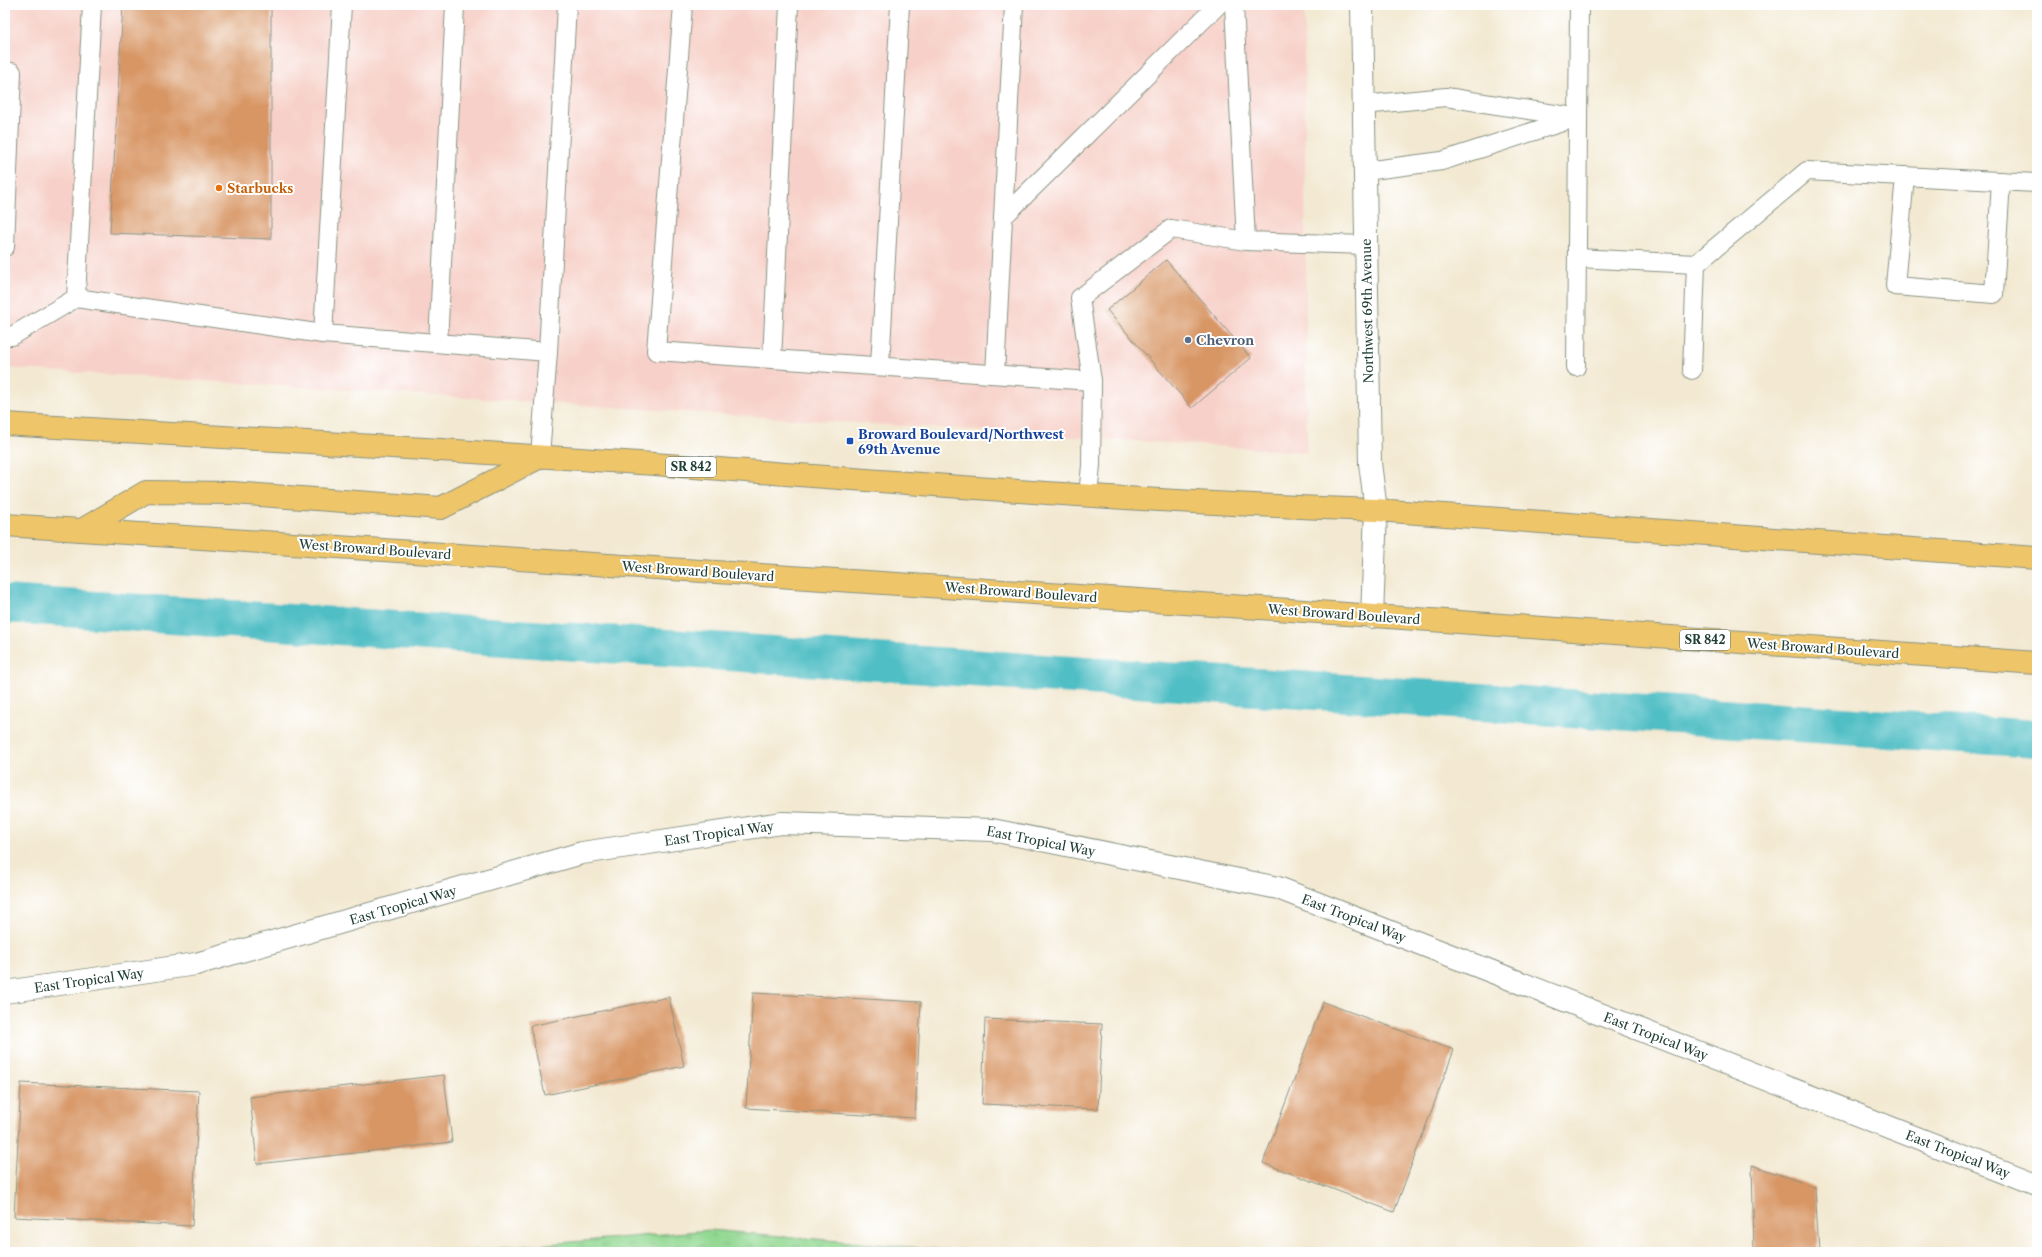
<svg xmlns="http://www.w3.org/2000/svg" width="2042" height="1257" font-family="'Libre Caslon Text',serif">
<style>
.built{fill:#f7d1c9}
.grass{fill:url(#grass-tufts);stroke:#588a63}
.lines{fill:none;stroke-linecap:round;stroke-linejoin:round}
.canal{stroke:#50bec5;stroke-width:38}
.building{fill:#d89665}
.service-casing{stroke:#899383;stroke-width:20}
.minor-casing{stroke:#899383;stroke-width:24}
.primary-casing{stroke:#899383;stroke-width:24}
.service{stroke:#fff;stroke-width:18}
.minor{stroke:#fff;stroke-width:22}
.primary{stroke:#eec569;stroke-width:22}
.food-dot{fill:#e8710a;stroke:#fff;stroke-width:1.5}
.service-dot{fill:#5c6f8a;stroke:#fff;stroke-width:1.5}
.transit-dot{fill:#1a4fb4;stroke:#fff;stroke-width:1.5}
.labels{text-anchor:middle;stroke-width:4;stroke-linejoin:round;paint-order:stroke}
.shield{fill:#fff;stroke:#627771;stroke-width:1}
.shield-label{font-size:12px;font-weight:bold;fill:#1f3d34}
.food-label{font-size:13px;font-weight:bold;fill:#c56008;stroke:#fff;text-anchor:start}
.street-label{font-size:13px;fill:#1f3d34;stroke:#fff}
.service-label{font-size:13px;font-weight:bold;fill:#4e5e75;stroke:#fff;text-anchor:start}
.transit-label{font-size:13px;font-weight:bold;fill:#164399;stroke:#fff;text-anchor:start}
</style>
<defs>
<pattern id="grass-tufts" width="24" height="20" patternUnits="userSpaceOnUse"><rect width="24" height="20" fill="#92d892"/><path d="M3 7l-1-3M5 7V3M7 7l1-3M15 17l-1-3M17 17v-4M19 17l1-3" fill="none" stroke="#7dba7e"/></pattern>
</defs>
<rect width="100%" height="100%" fill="#fff"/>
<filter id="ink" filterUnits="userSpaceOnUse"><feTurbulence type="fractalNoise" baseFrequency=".025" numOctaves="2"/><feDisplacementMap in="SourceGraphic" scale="8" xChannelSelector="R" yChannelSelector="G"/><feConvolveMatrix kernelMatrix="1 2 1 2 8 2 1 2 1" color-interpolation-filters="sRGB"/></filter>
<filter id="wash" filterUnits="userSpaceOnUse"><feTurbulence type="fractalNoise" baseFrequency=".012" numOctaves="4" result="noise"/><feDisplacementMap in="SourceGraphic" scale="16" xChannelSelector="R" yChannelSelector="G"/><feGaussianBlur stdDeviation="0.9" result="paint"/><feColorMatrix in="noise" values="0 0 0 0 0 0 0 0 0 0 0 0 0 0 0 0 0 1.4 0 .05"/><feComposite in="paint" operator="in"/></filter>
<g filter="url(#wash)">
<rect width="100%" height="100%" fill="#f3e9d2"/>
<polygon class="built" points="5,5 1304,5 1307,452 5,368"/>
<polygon class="grass" points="710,1230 968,1252 456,1252"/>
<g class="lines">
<polyline class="canal" points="5,604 2037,739"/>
</g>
<g id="blocks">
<g class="building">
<polygon points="123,5 271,5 271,239 110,233"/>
<polygon points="1166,260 1251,358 1192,408 1107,310"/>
<polygon points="753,993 921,1002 915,1118 746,1108"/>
<polygon points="669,997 684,1066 545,1095 530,1026"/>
<polygon points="1323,1002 1454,1050 1394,1212 1263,1163"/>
<polygon points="985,1019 1102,1024 1098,1109 982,1104"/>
<polygon points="444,1075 452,1142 257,1164 250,1097"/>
<polygon points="21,1083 199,1091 192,1226 14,1217"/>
<polygon points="1752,1165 1815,1187 1819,1252 1754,1252"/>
</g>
</g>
</g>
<g filter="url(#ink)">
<use href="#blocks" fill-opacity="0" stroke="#899383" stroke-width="1"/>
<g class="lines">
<g class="service-casing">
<g id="service">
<polyline points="342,5 323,334 548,352 540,456"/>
<polyline points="683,5 656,351 1092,381"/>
<polyline points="1234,5 1246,241 1366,245"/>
<polyline points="1363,105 1446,97 1574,117"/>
<polyline points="1365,171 1442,161 1578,117"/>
<polyline points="1905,176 1895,286 1994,294 2001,181"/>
<polyline points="1003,217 1218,5"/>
<polyline points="5,247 12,72"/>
<polyline points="1577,258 1696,264 1807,171 2036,183"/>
<polyline points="76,298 323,334"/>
<polyline points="5,336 12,336 76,298 92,5"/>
<polyline points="438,343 455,5"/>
<polyline points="548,352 567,5"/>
<polyline points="772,359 789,5"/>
<polyline points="880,366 900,5"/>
<polyline points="1576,367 1579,5"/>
<polyline points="1692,370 1696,264"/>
<polyline points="995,374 1014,5"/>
<polyline points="1088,496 1091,465 1092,381 1080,298 1171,229 1246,241"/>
</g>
</g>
<g class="minor-casing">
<g id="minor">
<polyline points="1362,5 1370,463 1376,510 1372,617"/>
<polyline points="5,992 196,964 582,853 782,823 992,830 1278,888 2037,1185"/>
</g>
</g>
<g class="primary-casing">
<g id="primary">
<path d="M5 424C216 437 428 448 639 463 885 481 1130 502 1376 510L2037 558"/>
<polyline points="5,525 1290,610 2037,663"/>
<polyline points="82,530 146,492 232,493 441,508 540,457"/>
</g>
</g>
<use href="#service" class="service"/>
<use href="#minor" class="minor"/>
<use href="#primary" class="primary"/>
</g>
</g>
<circle class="food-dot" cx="219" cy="188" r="4"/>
<circle class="service-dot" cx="1188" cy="340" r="4"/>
<rect class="transit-dot" x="846" y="437" width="8" height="8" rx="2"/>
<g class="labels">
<g class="shield">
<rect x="666" y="457" width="50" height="20" rx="3"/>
<rect x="1680" y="630" width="50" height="20" rx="3"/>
</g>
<g class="shield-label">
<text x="691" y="471">SR 842</text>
<text x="1705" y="644">SR 842</text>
</g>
<g class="food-label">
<text x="227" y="193">Starbucks</text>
</g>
<g class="street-label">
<text transform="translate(1367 311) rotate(-91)" y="5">Northwest 69th Avenue</text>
<text transform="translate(375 549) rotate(4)" y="5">West Broward Boulevard</text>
<text transform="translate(698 571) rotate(4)" y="5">West Broward Boulevard</text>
<text transform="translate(1021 592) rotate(4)" y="5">West Broward Boulevard</text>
<text transform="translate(1344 614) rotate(4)" y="5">West Broward Boulevard</text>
<text transform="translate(1823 648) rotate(4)" y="5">West Broward Boulevard</text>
<text transform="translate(719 833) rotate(-8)" y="5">East Tropical Way</text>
<text transform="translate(1041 841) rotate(11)" y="5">East Tropical Way</text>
<text transform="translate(403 905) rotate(-16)" y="5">East Tropical Way</text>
<text transform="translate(1354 918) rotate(21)" y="5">East Tropical Way</text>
<text transform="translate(89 980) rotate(-8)" y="5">East Tropical Way</text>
<text transform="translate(1656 1036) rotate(21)" y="5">East Tropical Way</text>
<text transform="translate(1958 1154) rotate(21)" y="5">East Tropical Way</text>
</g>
<g class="service-label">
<text x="1196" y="345">Chevron</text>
</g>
<g class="transit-label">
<text x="858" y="439">Broward Boulevard/Northwest<tspan x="858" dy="15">69th Avenue</tspan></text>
</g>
</g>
<rect width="2042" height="1257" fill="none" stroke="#fff" stroke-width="20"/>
</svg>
